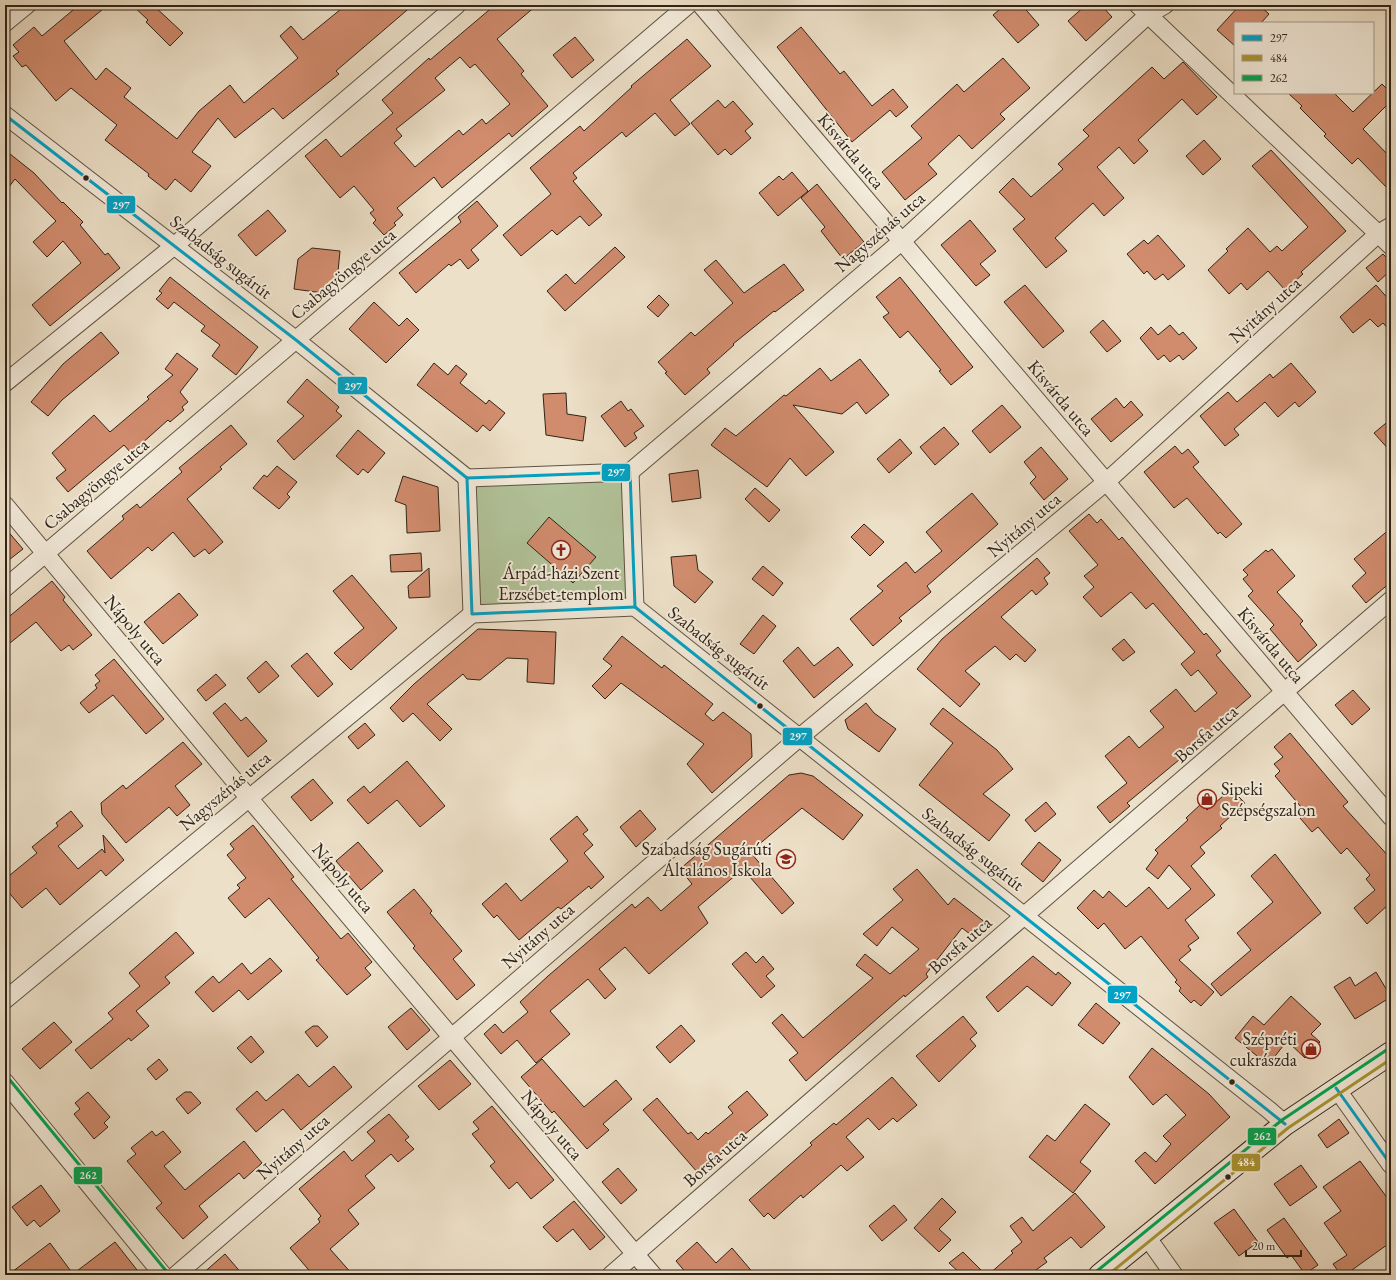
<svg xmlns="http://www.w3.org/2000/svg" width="1396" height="1280" font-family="'EB Garamond',serif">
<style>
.green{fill:#b2c39a;stroke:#717458}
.building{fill:#d18c6e;stroke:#302417;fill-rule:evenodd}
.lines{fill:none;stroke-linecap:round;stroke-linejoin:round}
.street-casing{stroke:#5f5343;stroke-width:19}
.secondary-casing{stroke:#302417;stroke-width:24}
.street{stroke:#f3ebdb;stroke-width:17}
.secondary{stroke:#f3ebdb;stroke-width:22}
.bus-1-casing{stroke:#f3ebdb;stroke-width:6}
.bus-2-casing{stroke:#f3ebdb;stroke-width:6}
.bus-3-casing{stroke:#f3ebdb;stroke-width:6}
.bus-1{stroke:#02a2c5;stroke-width:3}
.bus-2{stroke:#aa9531;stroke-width:3}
.bus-3{stroke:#00a651;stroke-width:3}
.bus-dot{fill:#302417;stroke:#f3ebdb;stroke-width:1.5}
.labels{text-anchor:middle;stroke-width:4;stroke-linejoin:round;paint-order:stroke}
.street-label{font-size:18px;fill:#302417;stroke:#f3ebdb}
.poi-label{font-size:18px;fill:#302417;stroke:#f3ebdb;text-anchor:end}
.line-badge{stroke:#f3ebdb;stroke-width:1.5}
.badge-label{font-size:11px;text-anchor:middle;font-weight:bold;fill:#fff}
</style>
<rect width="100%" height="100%" fill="#ede0c8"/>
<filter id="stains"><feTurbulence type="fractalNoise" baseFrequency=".005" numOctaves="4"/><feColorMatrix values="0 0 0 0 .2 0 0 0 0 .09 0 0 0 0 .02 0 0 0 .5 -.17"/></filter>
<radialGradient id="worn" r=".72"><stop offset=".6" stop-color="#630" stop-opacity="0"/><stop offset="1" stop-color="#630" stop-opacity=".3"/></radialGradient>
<polygon class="green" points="630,472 635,607 472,614 467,478"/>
<g class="building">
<polygon points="79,5 108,5 64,41 96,80 106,68 131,88 124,97 177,139 199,111 230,85 244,103 298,58 280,36 291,26 303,40 346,5 413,5 336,71 339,74 283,119 273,108 235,138 218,118 192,152 211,166 191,192 175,179 166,190 148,176 149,174 105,140 117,125 71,88 56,101 26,65 22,67 13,56 19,52 13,45 34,27 42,36"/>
<polygon points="132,5 153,5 183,33 170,46 146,22 148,20"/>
<path d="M495 5H537L497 39 524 71 521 74 548 106 512 137 509 133 442 188 434 177 397 208 403 215 394 223 396 225 384 235 373 223 376 220 370 213 374 210 354 186 340 198 305 156 326 139 341 157 393 113 382 100 429 58 430 60ZM460 57 470 68 475 64 510 104 486 124 482 119 463 135 459 130 415 167 394 143 402 136 396 129 445 90 435 78Z"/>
<polygon points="1005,5 1022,5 1039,25 1018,43 993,15"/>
<polygon points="1086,5 1101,5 1112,17 1086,41 1068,21"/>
<polygon points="1240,5 1259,5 1269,14 1261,23 1235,23 1235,46 1217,30"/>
<polygon points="801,27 840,74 844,71 872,106 893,89 908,107 896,117 890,110 852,142 777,47"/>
<polygon points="575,37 594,60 572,78 553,55"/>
<polygon points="687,39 711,66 670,100 690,124 675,136 655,113 626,137 622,132 573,173 577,178 573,181 602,215 589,226 580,216 557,235 552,230 521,256 503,235 551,194 530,168 580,126 584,131 632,87 631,86"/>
<polygon points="1003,58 1030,88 1000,114 1005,119 972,149 959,135 928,164 937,174 905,200 882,172 922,138 911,126 957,84 964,92"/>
<polygon points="1183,62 1217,97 1197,115 1182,99 1138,140 1148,151 1134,164 1119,147 1097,167 1124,198 1104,216 1093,203 1055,238 1067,251 1046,268 1013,229 1025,219 999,192 1013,178 1031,197 1063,169 1058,164 1089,136 1083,130 1152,67 1164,79"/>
<polygon points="1382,84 1391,93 1391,101 1363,129 1391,158 1391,192 1358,158 1352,164 1324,136 1326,134 1300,108 1302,106 1288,93 1334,93 1353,112"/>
<polygon points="718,100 725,108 733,101 753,124 745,131 751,138 731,155 725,149 718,155 691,123"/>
<polygon points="1204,140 1221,159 1203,175 1186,156"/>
<polygon points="5,150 34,173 62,203 63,202 83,222 80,225 105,255 108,253 120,268 50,326 32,305 81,263 63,241 47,257 33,242 56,221 15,179 5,192"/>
<polygon points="1271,150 1346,231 1301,272 1303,274 1285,290 1268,271 1247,290 1241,283 1229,294 1208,270 1228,251 1226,249 1248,228 1270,252 1277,246 1282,251 1308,227 1252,166"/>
<polygon points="792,172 808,191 778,216 759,193 779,176 783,180"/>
<polygon points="817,184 864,242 843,259 821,231 825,227 801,198"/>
<polygon points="477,201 498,226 471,250 479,260 468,269 460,259 451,266 449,264 416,293 399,273 461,222 458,217"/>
<polygon points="268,210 286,231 256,256 238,235"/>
<polygon points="970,220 996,251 980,264 990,275 976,286 941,245"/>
<polygon points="1158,235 1185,266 1168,280 1163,274 1155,280 1147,271 1144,274 1127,254 1144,240 1148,244"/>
<polygon points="615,247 625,257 565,311 547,291 566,274 575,284"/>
<polygon points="312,248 340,251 337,282 323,293 294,289 298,259"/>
<polygon points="1383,254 1391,262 1391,270 1378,282 1366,268"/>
<polygon points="716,260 744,293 784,264 804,290 775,312 774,311 733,344 734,345 707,369 710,373 685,395 665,373 667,372 658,362 691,332 695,336 733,303 704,270"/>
<polygon points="170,277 258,347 236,375 212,356 220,345 201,331 205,326 174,302 168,309 156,299 162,293 159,291"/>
<polygon points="900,277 973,367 951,385 939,371 941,370 908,331 900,338 883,317 889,313 876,297"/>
<polygon points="1025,285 1064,331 1043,348 1004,302"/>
<polygon points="1376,285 1391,302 1391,332 1383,323 1378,327 1370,319 1353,333 1340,317"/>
<polygon points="659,295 669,305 658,317 647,307"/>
<polygon points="374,302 399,326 407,318 419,330 386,363 349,329"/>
<polygon points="1103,320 1121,341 1107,352 1090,332"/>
<polygon points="1170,325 1179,335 1183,332 1197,348 1183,360 1179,355 1170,362 1164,355 1158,360 1140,338 1151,327 1158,335"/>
<polygon points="101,332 119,353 62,400 48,416 31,402 63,364"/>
<polygon points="177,353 198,369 180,392 188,402 182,407 184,410 170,422 168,420 131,453 124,445 68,492 56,478 66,470 52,453 94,415 110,432 149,399 147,397 173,375 165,369"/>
<polygon points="860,359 889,395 866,414 857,402 842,414 793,405 834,452 806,476 790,458 767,487 711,445 725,428 736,436 784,395 786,396 820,368 831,381"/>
<polygon points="434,363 448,375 456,365 467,374 460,383 486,404 489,400 505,413 490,431 483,425 477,432 417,385"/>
<polygon points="1291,363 1316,392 1299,407 1295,402 1278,417 1265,402 1234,429 1239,435 1225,446 1200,416 1228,392 1237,402 1270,374 1273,378"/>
<polygon points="307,379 339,407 336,411 342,416 294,460 277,441 304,416 287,402"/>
<polygon points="566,393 567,414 586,417 583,441 546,435 543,394"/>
<polygon points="1116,398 1124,408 1131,401 1143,415 1111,442 1091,419"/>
<polygon points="621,401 628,411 631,409 644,426 634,433 637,438 625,447 601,416"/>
<polygon points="1002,405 1021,427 990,453 972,431"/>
<polygon points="1391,419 1391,452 1374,433"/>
<polygon points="231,425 247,444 220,467 222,469 187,499 223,542 209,554 205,549 194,557 173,532 152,551 148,547 111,579 87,551 124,519 122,516 137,504 140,508 182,472 179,468"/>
<polygon points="944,427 959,444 935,465 920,447"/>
<polygon points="358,430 385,453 368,473 363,469 358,475 336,456"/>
<polygon points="900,439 912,453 889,473 877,459"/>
<polygon points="1175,446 1182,454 1188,449 1199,462 1193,467 1242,524 1226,538 1220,532 1218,534 1187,498 1174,508 1144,472"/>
<polygon points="1041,447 1068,479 1044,500 1030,483 1036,477 1024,462"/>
<polygon points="277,466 297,482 287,494 290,497 279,509 253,488 264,475 267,477"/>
<polygon points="698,470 701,498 672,502 669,474"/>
<polygon points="403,476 438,487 440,531 407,533 406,505 395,501"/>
<polygon points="755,488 780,510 769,522 745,499"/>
<polygon points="972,493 998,524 927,586 931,592 899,618 902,621 873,646 850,619 883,591 877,586 906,562 915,573 942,551 926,532"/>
<polygon points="1089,514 1097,523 1101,519 1119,540 1122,537 1204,635 1206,633 1221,651 1216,655 1251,696 1190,748 1191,750 1127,803 1130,806 1110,823 1097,807 1127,783 1105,756 1129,736 1139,748 1164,727 1150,711 1176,689 1195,712 1217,693 1198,670 1191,676 1181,664 1195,652 1153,603 1146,609 1131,592 1101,617 1083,597 1094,587 1084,576 1098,565 1069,531"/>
<polygon points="549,517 596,557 573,583 527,543"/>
<polygon points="864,524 884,542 870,556 851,537"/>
<polygon points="5,528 23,549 5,563"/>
<polygon points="1391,528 1391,582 1366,603 1352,586 1366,573 1354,559"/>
<polygon points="1272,549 1295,576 1277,592 1303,621 1300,624 1317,645 1298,662 1270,629 1274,625 1248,596 1253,591 1243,579 1248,575 1243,570 1266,550 1268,552"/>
<polygon points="421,553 422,571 391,572 390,555"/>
<polygon points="696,555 698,570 713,582 695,603 674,586 671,557"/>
<polygon points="1037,558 1050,573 1044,578 1048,584 1036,595 1032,590 1001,617 1036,650 1025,662 1016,654 1010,660 995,646 965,671 980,684 960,707 917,669 942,639"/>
<polygon points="763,566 783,583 773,596 752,579"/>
<polygon points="429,568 430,597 409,598 408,586"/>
<polygon points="352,575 397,628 351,670 334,653 364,628 333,591"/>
<polygon points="52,581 65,597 63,600 92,635 73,650 69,645 61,651 36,622 5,647 5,620"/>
<polygon points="179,593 198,615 163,644 144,622"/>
<polygon points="763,615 776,626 754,654 740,644"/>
<polygon points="478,629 556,632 554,684 527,682 528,659 507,658 480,680 467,679 463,674 427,704 452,729 440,741 413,713 403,722 390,708 414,684"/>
<polygon points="622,636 662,668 664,665 713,704 705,714 713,721 723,712 751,734 752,757 712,793 687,764 704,744 621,683 605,699 592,686 612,666 603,659"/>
<polygon points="1124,639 1135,652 1123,661 1112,649"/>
<polygon points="798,647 814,666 838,647 853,665 814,698 783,661"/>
<polygon points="307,653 333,684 318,697 291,666"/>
<polygon points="114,659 164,719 146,734 113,695 89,713 80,703 97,688 95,685 100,681 95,675"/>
<polygon points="266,661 279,676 259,693 247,678"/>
<polygon points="216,674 226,685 206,701 197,690"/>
<polygon points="1353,690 1370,709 1352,725 1335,705"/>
<polygon points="225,703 241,721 246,717 267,741 248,757 213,713"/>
<polygon points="866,703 874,713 896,729 879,752 848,729 845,720"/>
<polygon points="943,708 997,750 1013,769 983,794 1010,815 989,841 919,785 953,743 930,724"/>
<polygon points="365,723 375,735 358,749 348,737"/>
<polygon points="1290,733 1348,802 1343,806 1391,859 1391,909 1388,905 1367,924 1354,908 1375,890 1366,879 1370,875 1347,848 1341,854 1318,827 1312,832 1300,818 1306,813 1275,776 1280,771 1274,764 1283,757 1274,747"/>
<polygon points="183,742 202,764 175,786 190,805 177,816 169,807 126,843 102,814 101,803 123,785 126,789"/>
<polygon points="407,761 445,806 420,827 397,800 368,824 347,800 364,786 370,793"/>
<polygon points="801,773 813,776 863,815 843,840 802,808 750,852 794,903 782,914 743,869 698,907 708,923 649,974 625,947 599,969 616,989 605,999 588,979 550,1011 570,1034 536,1063 517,1040 501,1054 484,1034 495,1024 503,1033 528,1012 520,1002 548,976 632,904 635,908 648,897 661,911 692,884 680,869 789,775"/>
<polygon points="313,779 333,803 311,821 291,797"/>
<polygon points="1231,789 1245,803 1220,826 1222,828 1200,847 1205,853 1191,866 1215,895 1185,920 1199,938 1188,946 1191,950 1179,960 1214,992 1201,1006 1194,1000 1191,1003 1179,991 1181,988 1175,982 1177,980 1141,936 1125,949 1104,923 1098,929 1077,908 1094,890 1103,898 1109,891 1126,907 1149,887 1168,909 1191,889 1169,865 1158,879 1146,869 1158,853 1155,850 1188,820 1186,818 1201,804 1207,810"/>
<polygon points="1046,802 1056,814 1035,832 1025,820"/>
<polygon points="640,810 656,829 636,847 620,827"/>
<polygon points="71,811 83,826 58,846 78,869 102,849 105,853 103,835 124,860 106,876 101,870 60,905 46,888 22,908 5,888 5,879 37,853 32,847 58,826 56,823"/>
<polygon points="577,816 588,830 583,834 593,845 584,853 604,877 591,889 589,886 561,909 558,907 519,940 497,915 494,918 482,904 506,883 521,901 568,861 550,839"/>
<polygon points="253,825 294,877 291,879 341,939 348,933 372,962 365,968 371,975 347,995 316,960 319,958 269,898 245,918 228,898 240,888 237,885 246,878 227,855 234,849 230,844"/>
<polygon points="358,842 383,871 361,890 336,861"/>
<polygon points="1039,842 1061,860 1043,882 1021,864"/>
<polygon points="1275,854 1321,913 1221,996 1211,984 1251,950 1237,933 1273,902 1251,876"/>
<polygon points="917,869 948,905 954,898 986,923 974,937 962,928 926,974 928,977 905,997 904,995 806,1081 789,1060 798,1053 772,1023 782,1014 803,1038 873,978 856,965 865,954 890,974 919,949 892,927 877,946 863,934 903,900 893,889"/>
<polygon points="414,889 432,911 430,913 462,951 453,959 475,985 457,1000 413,948 415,946 387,912"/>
<polygon points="176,932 194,953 165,977 170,983 136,1011 149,1026 131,1041 129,1038 91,1069 75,1050 113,1019 108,1013 140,986 129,973"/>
<polygon points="746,952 756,963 763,956 774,969 766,976 775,986 761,998 732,964"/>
<polygon points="1033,956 1056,975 1058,972 1071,983 1052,1006 1027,986 998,1012 986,997"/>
<polygon points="270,958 282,971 248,1000 239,990 213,1012 195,992 213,976 219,983 242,963 251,974"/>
<polygon points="1376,972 1391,997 1355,1019 1334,987 1350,977 1355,986"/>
<polygon points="1291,996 1321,1024 1311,1034 1320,1042 1305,1058 1287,1041 1268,1065 1235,1038 1253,1016 1264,1025"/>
<polygon points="1096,1003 1120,1023 1103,1044 1078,1025"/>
<polygon points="411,1008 430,1030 407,1050 388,1027"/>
<polygon points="963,1016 977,1033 970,1039 976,1046 939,1082 916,1056"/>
<polygon points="54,1022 72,1042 40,1069 22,1049"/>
<polygon points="681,1025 695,1041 670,1063 656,1047"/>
<polygon points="313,1026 318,1026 328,1037 317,1047 305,1032"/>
<polygon points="251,1036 264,1052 251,1063 237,1048"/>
<polygon points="1152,1048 1209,1094 1230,1117 1155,1184 1135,1161 1145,1152 1156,1162 1171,1144 1163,1136 1186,1115 1166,1094 1153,1105 1129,1077"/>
<polygon points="159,1059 168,1070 156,1080 147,1069"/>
<polygon points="542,1059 584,1107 616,1080 632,1099 603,1124 609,1130 587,1149 554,1111 552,1113 521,1077"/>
<polygon points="450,1060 471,1084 439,1110 418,1086"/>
<polygon points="334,1066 352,1087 301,1130 283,1109 256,1132 236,1109 257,1091 266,1101 298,1074 309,1087"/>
<polygon points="892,1077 917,1105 897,1122 893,1118 879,1130 868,1118 846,1137 864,1157 847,1171 841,1165 803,1198 801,1195 774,1219 768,1213 764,1217 749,1200 812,1145 810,1143 834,1123 836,1125"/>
<polygon points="747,1091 768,1115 698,1173 643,1110 657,1098 688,1134 691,1132 698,1140 706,1132 708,1134 733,1113 728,1107"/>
<polygon points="88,1092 110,1117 104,1123 108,1127 94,1139 74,1114 80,1109 75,1103"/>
<polygon points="185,1092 191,1092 201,1103 188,1114 176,1099"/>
<polygon points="1085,1104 1110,1124 1080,1162 1091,1171 1073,1193 1029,1157 1047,1135 1055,1141"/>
<polygon points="492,1106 554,1180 531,1199 517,1182 509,1189 490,1166 495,1162 472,1134 479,1129 473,1122"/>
<polygon points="389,1114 409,1137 405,1140 414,1149 398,1162 391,1154 365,1176 375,1188 348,1210 359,1224 330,1249 353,1275 313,1275 290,1248 320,1222 318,1219 321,1216 299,1189 344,1151 352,1161 375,1141 367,1132"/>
<polygon points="1339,1119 1349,1133 1327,1148 1318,1135"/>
<polygon points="152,1131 156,1136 163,1131 181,1152 164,1166 185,1190 244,1141 262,1163 244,1179 239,1173 199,1206 208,1217 183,1239 156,1208 162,1203 127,1161 136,1154 131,1148"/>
<polygon points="1360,1161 1391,1203 1391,1242 1345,1275 1341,1275 1333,1264 1347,1255 1324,1223 1341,1211 1323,1187"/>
<polygon points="1301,1165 1317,1187 1290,1206 1274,1184"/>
<polygon points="618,1168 637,1190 621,1204 602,1182"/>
<polygon points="41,1185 60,1211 40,1227 34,1220 27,1226 12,1207"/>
<polygon points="1075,1193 1105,1227 1081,1248 1071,1237 1044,1258 1047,1262 1029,1275 988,1275 1013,1253 1011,1251 1022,1242 1010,1226 1022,1217 1033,1231"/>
<polygon points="942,1198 956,1212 939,1229 951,1240 939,1252 914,1228"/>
<polygon points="574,1201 605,1237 590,1250 573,1229 557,1242 543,1227"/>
<polygon points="894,1205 907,1220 882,1241 869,1226"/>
<polygon points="1234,1209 1258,1242 1239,1256 1214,1223"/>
<polygon points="1284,1218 1318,1265 1305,1274 1291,1255 1287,1258 1267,1230"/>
<polygon points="115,1242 141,1275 8,1275 50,1243 73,1274"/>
<polygon points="697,1242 716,1263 732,1248 755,1275 688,1275 676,1261"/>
<polygon points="963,1252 986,1275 962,1275 949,1263"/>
<polygon points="225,1254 243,1275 201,1275"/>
</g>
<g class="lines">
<g class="street-casing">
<g id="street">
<polyline points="701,5 1391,817"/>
<polyline points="1138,5 1391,246"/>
<polyline points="5,23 27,5"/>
<polyline points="5,115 296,340 467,478"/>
<polyline points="5,383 174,246 457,5"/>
<polyline points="630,472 902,241 1149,14 1165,5"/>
<polyline points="467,478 630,472 635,607"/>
<polyline points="467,478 472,614 635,607"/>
<polyline points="5,505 248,797 653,1275"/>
<polyline points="5,588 688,5"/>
<polyline points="635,607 1269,1110 1285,1124"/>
<polyline points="5,1000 472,614"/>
<polyline points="5,1082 163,1275"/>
<polyline points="1336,1088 1391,1165"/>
<polyline points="1147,1237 1174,1275"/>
<polyline points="176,1275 800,737 1106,482 1379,233 1391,226"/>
<polyline points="611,1275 1025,915 1391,600"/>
</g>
</g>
<g class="secondary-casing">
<polyline id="secondary" points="1100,1275 1285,1124 1391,1053"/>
</g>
<use href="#street" class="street"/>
<use href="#secondary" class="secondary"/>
<g class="bus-1-casing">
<g id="bus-1">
<polyline points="5,115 296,340 467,478"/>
<polyline points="467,478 630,472 635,607"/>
<polyline points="467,478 472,614 635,607"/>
<polyline points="635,607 1285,1124"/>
<polyline points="1336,1088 1391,1165"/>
</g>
</g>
<g class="bus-2-casing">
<polyline id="bus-2" points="1108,1275 1288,1128 1391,1059"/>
</g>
<g class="bus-3-casing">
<g id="bus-3">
<polyline points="9,1079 167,1272"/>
<polyline points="1097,1271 1282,1120 1388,1049"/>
</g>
</g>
<use href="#bus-1" class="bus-1"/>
<use href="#bus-2" class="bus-2"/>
<use href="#bus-3" class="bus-3"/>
</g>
<defs>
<g id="church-ring" transform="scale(1)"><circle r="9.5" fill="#f3ebdb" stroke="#8f2418" stroke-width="1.5"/><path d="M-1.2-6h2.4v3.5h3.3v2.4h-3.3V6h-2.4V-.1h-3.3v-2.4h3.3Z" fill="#8f2418"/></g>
<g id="shop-ring" transform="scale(1)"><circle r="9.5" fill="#f3ebdb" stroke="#8f2418" stroke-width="1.5"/><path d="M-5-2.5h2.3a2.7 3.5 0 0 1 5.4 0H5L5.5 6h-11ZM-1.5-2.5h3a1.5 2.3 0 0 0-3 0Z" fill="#8f2418"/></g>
<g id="school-ring" transform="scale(1)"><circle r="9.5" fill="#f3ebdb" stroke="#8f2418" stroke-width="1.5"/><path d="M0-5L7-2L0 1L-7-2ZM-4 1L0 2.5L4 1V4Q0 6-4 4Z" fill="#8f2418"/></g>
</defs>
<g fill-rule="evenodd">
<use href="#church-ring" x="561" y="550"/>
<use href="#shop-ring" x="1207" y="799"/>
<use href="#school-ring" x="786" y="859"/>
<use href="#shop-ring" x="1311" y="1049"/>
</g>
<g class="bus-dot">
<circle cx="86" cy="178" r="3.5"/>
<circle cx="760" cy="706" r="3.5"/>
<circle cx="1232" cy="1082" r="3.5"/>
<circle cx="1228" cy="1177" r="3.5"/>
</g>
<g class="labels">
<g class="street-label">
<text transform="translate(851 151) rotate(50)" y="6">Kisvárda utca</text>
<text transform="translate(880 232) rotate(-41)" y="6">Nagyszénás utca</text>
<text transform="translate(221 257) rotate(38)" y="6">Szabadság sugárút</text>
<text transform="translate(343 274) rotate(-40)" y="6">Csabagyöngye utca</text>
<text transform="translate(1265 310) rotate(-42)" y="6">Nyitány utca</text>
<text transform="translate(1061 398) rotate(50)" y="6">Kisvárda utca</text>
<text transform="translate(96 484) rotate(-40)" y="6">Csabagyöngye utca</text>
<text transform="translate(1024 525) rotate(-40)" y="6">Nyitány utca</text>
<text transform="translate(135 630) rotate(50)" y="6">Nápoly utca</text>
<text transform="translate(1271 645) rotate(50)" y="6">Kisvárda utca</text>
<text transform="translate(719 648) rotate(38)" y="6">Szabadság sugárút</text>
<text transform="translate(1206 734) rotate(-41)" y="6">Borsfa utca</text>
<text transform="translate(225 791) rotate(-40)" y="6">Nagyszénás utca</text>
<text transform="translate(973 849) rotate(38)" y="6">Szabadság sugárút</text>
<text transform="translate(343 878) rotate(50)" y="6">Nápoly utca</text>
<text transform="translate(538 936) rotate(-41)" y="6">Nyitány utca</text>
<text transform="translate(960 945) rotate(-41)" y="6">Borsfa utca</text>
<text transform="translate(552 1125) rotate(50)" y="6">Nápoly utca</text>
<text transform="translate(293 1147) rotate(-41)" y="6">Nyitány utca</text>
<text transform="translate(715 1158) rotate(-41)" y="6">Borsfa utca</text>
</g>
<g class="poi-label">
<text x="561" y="579" text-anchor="middle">Árpád-házi Szent<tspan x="561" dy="21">Erzsébet-templom</tspan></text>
<text x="1221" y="795" text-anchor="start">Sipeki<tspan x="1221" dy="21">Szépségszalon</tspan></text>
<text x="772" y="855">Szabadság Sugárúti<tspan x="772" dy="21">Általános Iskola</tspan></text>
<text x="1297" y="1045">Szépréti<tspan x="1297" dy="21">cukrászda</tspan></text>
</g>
</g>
<g class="line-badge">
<rect x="106" y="195" width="30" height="19" rx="4" fill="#02a2c5"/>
<rect x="337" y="376" width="31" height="19" rx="4" fill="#02a2c5"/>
<rect x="601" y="463" width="30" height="19" rx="4" fill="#02a2c5"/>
<rect x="782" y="727" width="31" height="19" rx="4" fill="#02a2c5"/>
<rect x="1107" y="985" width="31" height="19" rx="4" fill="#02a2c5"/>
<rect x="1247" y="1127" width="30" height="19" rx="4" fill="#00a651"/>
<rect x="1231" y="1153" width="30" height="19" rx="4" fill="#aa9531"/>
<rect x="73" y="1166" width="30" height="19" rx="4" fill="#00a651"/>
</g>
<g class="badge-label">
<text x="121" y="209">297</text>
<text x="353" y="390">297</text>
<text x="616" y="476">297</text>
<text x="798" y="740">297</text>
<text x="1122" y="999">297</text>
<text x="1262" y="1140">262</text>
<text x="1246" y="1166">484</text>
<text x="88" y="1179">262</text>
</g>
<rect width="1396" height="1280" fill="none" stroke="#ede0c8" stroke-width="20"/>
<rect x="6" y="6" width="1384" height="1268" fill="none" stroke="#302417" stroke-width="2"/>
<rect x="10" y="10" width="1376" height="1260" fill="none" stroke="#302417"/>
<rect x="1234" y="22" width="140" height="72" fill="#f3ebdb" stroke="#a59b8d"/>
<rect x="1242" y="35" width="20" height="6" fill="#02a2c5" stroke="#a59b8d"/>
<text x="1270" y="42" font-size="12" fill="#302417">297</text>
<rect x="1242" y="55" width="20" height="6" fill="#aa9531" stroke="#a59b8d"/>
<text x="1270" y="62" font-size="12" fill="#302417">484</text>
<rect x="1242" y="75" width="20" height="6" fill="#00a651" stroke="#a59b8d"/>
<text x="1270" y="82" font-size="12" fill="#302417">262</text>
<path d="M1246 1250v6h55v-6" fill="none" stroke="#302417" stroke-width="2"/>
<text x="1252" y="1250" font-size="12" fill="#302417" stroke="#f3ebdb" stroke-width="3" paint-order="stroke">20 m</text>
<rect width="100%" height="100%" filter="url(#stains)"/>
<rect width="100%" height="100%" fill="url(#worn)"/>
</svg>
